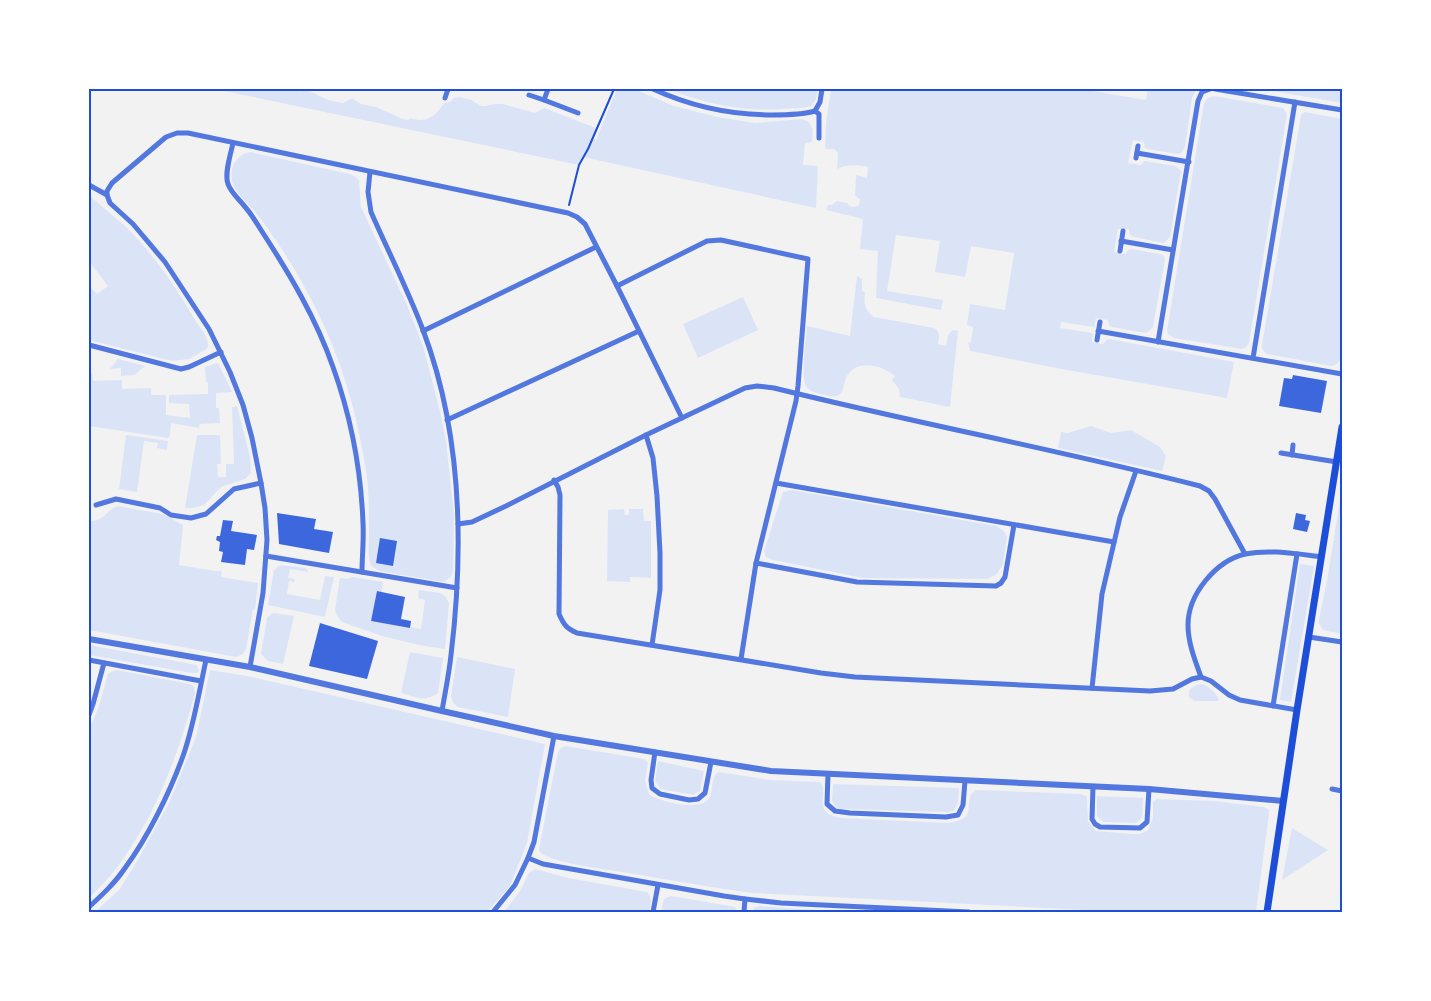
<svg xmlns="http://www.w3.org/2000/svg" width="1431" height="1001" font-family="'Playfair Display',serif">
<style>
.green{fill:#dbe4f7}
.building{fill:#3d67dc}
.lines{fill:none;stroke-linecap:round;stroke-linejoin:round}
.path{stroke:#1d4ed8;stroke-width:2}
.minor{stroke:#5277de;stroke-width:5}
.tertiary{stroke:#5277de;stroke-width:6}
.secondary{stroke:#1d4ed8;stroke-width:7}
.neatline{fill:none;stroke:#1d4ed8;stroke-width:2}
</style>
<rect width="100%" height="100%" fill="#f2f2f2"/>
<g class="green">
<path d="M215 89H290C296 92 299 91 306 91 313 91 318 96 324 98 329 101 337 102 343 103L352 98 361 104 376 107 403 119 408 120 411 118C426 124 436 116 444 103L450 102 454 98 460 97 471 100 481 106H485L495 104H503L535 113 544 108 596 128 592 138 596 140 617 89H634L674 106 717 117 755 123 802 119C815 123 813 132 812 142L805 143 803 165 818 166 816 208 583 157 579 165Z"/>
<path d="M668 89H818L816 99 811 106C802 109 792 108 783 109 742 112 706 104 668 89Z"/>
<path d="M831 89H1081L1146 100 1148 89H1197L1192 98 1185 147 1181 153 1177 154 1148 149 1145 148 1144 142 1133 140 1128 163 1141 165 1144 161 1175 166 1181 171 1170 237 1164 243 1134 237 1130 235 1129 229H1118L1114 252 1126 254 1128 250 1132 249 1159 254 1163 255 1165 259 1153 327 1148 332 1145 333 1112 327 1109 325 1108 320 1096 318 1094 327 1061 322 1060 328 1093 333 1092 342 1103 344 1106 340 1109 339 1234 362 1227 398 1056 368 970 351 968 342 971 343 973 327 967 325 970 304 1005 310 1014 253 971 246 965 277 935 272 940 241 896 235 887 291 943 300 941 310 876 298 878 251 860 249 863 219 826 210 828 205H832L837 201 847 203 850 206 854 207 859 205 860 199 855 196 856 175 867 178 868 167C858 165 847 164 837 169L838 153 834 149H825L826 123Z"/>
<polygon points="1261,89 1342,89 1342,103"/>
<polygon points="1214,96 1283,108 1287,114 1249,343 1246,347 1242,349 1174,338 1168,334 1167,331 1204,103 1208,98"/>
<path d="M1305 112 1342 119V351C1341 359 1339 365 1331 366L1267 354 1262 349V345L1301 115Z"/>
<path d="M250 152 350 174 356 177 359 181 361 207 407 305 423 346 440 411 446 441 454 515 453 571 451 577 443 582 380 571 372 567 370 563C368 556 369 548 369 540 369 523 369 505 368 487 360 419 340 350 306 290 292 263 275 238 257 214 249 204 238 196 233 184 228 170 235 155 250 152Z"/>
<path d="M89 195C100 205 112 215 124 225 152 252 176 287 195 320 200 328 209 337 208 347L205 350 189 359 172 361 89 340V286L97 294 108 286 89 261Z"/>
<path d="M857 276 862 279V291L865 292C864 303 864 310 874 317L934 328C941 332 939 338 938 344L946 346C948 339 946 335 953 330L958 331 950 407 900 397 899 389 892 380 895 376C886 368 867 361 855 368 852 369 849 373 847 376 844 381 844 390 840 394 836 398 830 396 825 395 819 394 812 392 807 388 800 379 806 339 807 326L850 336Z"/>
<polygon points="743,297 758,330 698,358 683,324"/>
<polygon points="118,359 145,366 134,375 121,376 121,368 110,369"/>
<polygon points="218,363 232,392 216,393 216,408 219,408 220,423 200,424 199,428 171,423 170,435 168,438 89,426 89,373 92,373 93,381 122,380 122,389 151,388 151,395 166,395 166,415 190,418 189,404 169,403 169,395 208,394 208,382 206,382 205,367"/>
<polygon points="237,406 250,457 251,473 245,479 221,487 204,505 193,508 185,508 197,435 220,435 221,464 217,464 218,477 226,477 226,464 234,464 232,407"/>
<polygon points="1091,426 1111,433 1131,430 1160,447 1166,456 1162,471 1058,448 1061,432 1068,433"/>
<polygon points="126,435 168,441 167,450 157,448 158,443 144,441 137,492 119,489"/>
<polygon points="1342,488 1342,634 1323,630 1319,623 1319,619 1327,581"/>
<polygon points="792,490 996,526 1004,531 1007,537 1003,564 996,575 987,579 863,578 773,560 766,557 764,551 783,492"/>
<path d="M117 506 157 513 165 515 183 525 179 565 215 571H222L221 577 258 583 255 610 253 609 246 649 243 654 236 657 89 630V521C104 522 105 511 117 506Z"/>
<polygon points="624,509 625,515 629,515 629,509 643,509 644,521 651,521 651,578 630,577 630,582 607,581 608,510"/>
<polygon points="1300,564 1314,566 1291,702 1280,700"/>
<polygon points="280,565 306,568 308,572 290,569 288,578 295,579 294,582 289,581 287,594 320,600 325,576 334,577 325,617 268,605 274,570"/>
<polygon points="352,577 383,582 382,592 377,592 371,621 409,628 412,627 421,629 425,600 418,598 419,590 440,593 445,596 449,603 445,649 419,645 382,636 342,622 337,616 335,610 340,578 347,579"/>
<polygon points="274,613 294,616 283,664 268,661 261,654 267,618 271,614"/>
<polygon points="89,645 197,665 199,671 197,673 192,673 89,655"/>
<path d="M410 652 443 658 438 693C424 703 416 697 401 693Z"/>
<polygon points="457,657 515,669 508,717 458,707 453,703 451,696"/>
<path d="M117 670 190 684 194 687 195 693C178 755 155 818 115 870 107 880 98 889 89 898V730L98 709 108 674 111 672Z"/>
<polygon points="210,670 247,676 545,744 527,843 510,886 487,912 95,912 119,890 136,863 169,803 196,737"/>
<path d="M1202 684C1208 686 1216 693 1219 699L1218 701H1194L1189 697C1187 688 1194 686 1202 684Z"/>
<path d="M565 746 644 759 648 762 645 781 649 794C660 802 701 812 709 798 714 789 710 779 718 772L770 780 820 782C830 794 810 812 841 818L949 823C981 818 961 801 975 790L1081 794 1086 796 1087 798 1088 821 1096 831 1133 834H1140L1148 830 1153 818V802L1157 799 1214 801 1264 807 1269 810V814L1256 912H1125L752 893C709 887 665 879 622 872 604 869 551 863 540 852L539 849 558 752 561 748Z"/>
<polygon points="658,761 704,771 700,791 693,795 661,789 655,781"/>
<polygon points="833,784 959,788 958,803 954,811 948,812 841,809 835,806 832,801"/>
<polygon points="1097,796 1143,798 1142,818 1136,823 1103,822 1097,816"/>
<polygon points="1292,828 1328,850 1282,880"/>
<path d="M535 869 568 878 647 892C653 898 650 905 649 912H504L520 891 529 873Z"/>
<polygon points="672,896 735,907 738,912 661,912 664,899 668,897"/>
<polygon points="760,906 814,910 816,912 751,912 755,907"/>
</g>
<g class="building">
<polygon points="1293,375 1327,381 1321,413 1279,406 1284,378 1292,379"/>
<polygon points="277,513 316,519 314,529 333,532 329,553 279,544"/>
<polygon points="1296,513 1306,515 1305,520 1310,521 1307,532 1293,529"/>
<polygon points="223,520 233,521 231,531 257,535 254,550 247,549 245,565 221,562 223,552 219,551 220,542 216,540 217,536 220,536"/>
<polygon points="380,538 397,541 393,566 376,563"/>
<polygon points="377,591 405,597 401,619 411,621 410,628 371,621"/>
<polygon points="320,623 378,641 367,679 309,666"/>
</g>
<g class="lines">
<polyline class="path" points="569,205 579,165 588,149 614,89"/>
<g class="minor">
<polyline points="548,89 544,100 578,113"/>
<path d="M653 89C690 106 731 115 773 115 787 115 801 115 815 111"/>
<polyline points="1215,89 1342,110"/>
<polyline points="529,95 544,100"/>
<polyline points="445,98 448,89"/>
<polyline points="819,138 819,114 815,111 820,102 822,89"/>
<path d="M233 143C231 153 224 174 228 184 231 193 240 200 246 208 252 215 256 222 261 230 289 273 316 318 333 367 351 417 361 470 363 523 364 539 362 556 362 572"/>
<polyline points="1137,153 1189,162"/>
<polyline points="1136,158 1138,146"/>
<path d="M370 172 368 192 371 212C388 251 408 290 423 330 462 433 464 548 451 655 449 674 445 693 442 711"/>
<polyline points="89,185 107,195 110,203 133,224 165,262 209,329 230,372 243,405 252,438 261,483 265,508 267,540 263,593 250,667"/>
<polyline points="107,195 107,191 112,183 166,137 177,133 188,133 568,213 577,217 585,224 617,286 682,418"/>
<polyline points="1121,241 1173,250"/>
<polyline points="1120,251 1123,231"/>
<polyline points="617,286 707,241 721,240 808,259 798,386 796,401 756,563 741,659"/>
<polyline points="423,331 596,247"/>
<polyline points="1098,331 1342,374"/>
<polyline points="1097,340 1100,322"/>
<polyline points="1158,342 1198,101 1202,92 1210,89"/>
<polyline points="89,345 181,369 189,367 221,352"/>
<polyline points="1253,358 1295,102"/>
<polyline points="447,420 639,331"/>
<polyline points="646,435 653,458 657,496 660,553 660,590 652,645"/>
<polyline points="1281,453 1337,462"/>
<polyline points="1292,455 1293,445"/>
<path d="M554 480 558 487 560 495 559 614C564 625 566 628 577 633L821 673 855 677 1150 691 1173 689 1192 679 1201 677 1211 681 1229 695 1240 700 1297 710"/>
<polyline points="776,483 1114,542"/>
<polyline points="96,505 116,499 160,508 171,515 191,518 206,514 234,489 261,483"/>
<path d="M458 524 472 522 506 506 646 435 745 388 757 386 774 388C915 423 1059 450 1200 486L1209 491 1215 499 1245 554"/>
<polyline points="266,556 457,588"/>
<polyline points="756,563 857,582 996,586 1001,583 1005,577 1014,525"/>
<polyline points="1309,637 1342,642"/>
<polyline points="89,660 201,681"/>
<path d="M1201 677C1195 660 1188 643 1188 625 1188 594 1216 561 1245 554 1270 549 1297 554 1322 557"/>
<polyline points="1092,688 1102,594 1120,517 1136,471"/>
<polyline points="1273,706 1297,554"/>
<polyline points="89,715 93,704 104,663"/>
<polyline points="655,752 651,780 652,788 660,794 689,800 698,799 705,793 711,762"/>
<polyline points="828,774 827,804 835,811 850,813 946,817 958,815 963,805 965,781"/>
<polyline points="1093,787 1092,819 1095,824 1100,827 1140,828 1147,822 1149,789"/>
<polyline points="1332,789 1342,791"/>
<polyline points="528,858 543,864 724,896 745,899 781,903 969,912"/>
<path d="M89 907C102 895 115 883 125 868 148 837 170 792 183 756 194 725 199 692 206 660"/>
<polyline points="493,912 515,885 528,858 534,842 554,736"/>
<polyline points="653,912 658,885"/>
<polyline points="744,912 745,899"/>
</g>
<polyline class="tertiary" points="89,639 250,667 442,711 554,736 771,771 1149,789 1283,801"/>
<polyline class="secondary" points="1267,912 1297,710 1342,427"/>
</g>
<rect width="1431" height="1001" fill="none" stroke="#ffffff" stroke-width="180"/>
<rect x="90" y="90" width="1251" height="821" class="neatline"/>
</svg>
